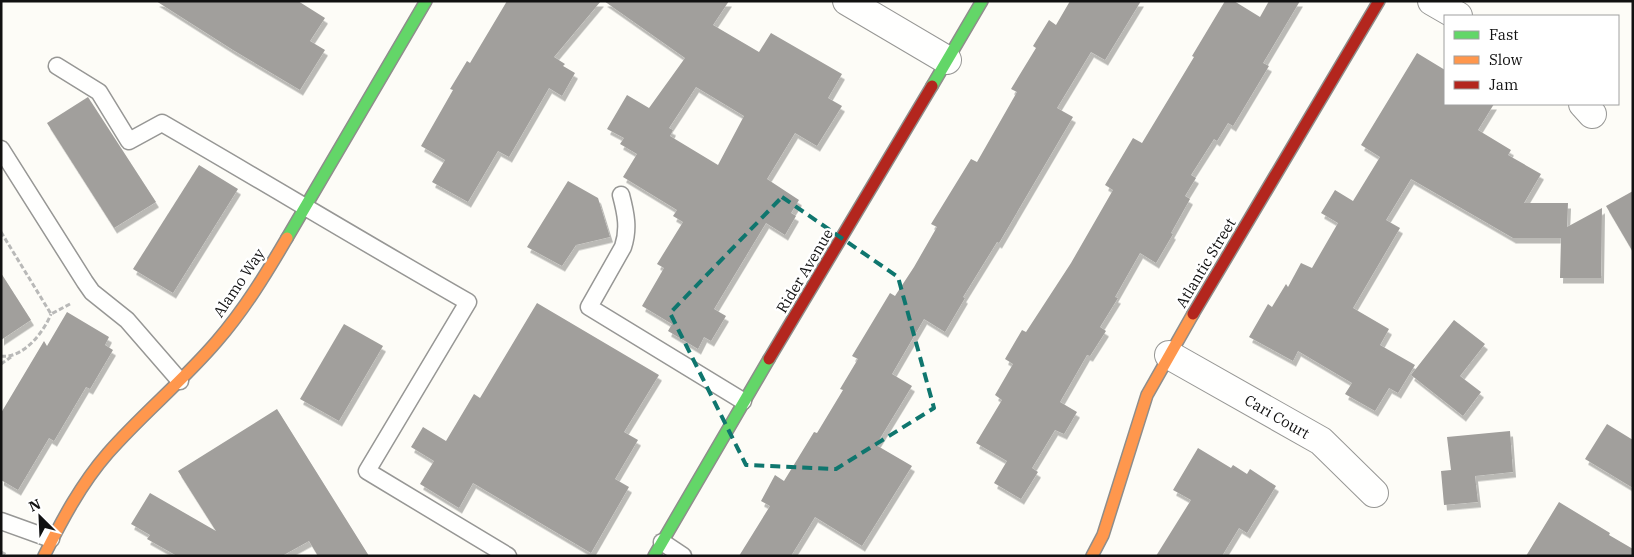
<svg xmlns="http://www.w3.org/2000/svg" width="1634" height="557" font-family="'IBM Plex Serif',serif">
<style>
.building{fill:#a19f9c;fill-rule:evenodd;filter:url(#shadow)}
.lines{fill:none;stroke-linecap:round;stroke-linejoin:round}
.lane-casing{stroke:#979795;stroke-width:19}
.street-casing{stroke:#979795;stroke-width:30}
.fast-casing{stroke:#8e8d8b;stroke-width:14}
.slow-casing{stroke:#8e8d8b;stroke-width:14}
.jam-casing{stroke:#8e8d8b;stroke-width:14}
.path{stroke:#b9b9b8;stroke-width:3;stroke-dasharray:5 2.5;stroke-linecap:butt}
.lane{stroke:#fffffe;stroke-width:16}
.street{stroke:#fffffe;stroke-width:28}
.fast{stroke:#63d668;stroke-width:11}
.slow{stroke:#ff974d;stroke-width:11}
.jam{stroke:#b3261e;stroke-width:11}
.marked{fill:none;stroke:#0f766e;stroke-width:4;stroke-dasharray:10 6;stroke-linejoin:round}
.labels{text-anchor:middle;stroke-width:5;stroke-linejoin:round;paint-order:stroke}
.street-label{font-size:15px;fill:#111;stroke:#fff}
</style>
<defs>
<filter id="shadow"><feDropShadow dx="3" dy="5.5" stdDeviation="0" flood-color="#0004"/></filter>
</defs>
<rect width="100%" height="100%" fill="#fdfcf7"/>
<g class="building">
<polygon points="156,1 298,1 325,18 310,41 325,50 300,90 233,50"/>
<polygon points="507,1 601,1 554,57 565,64 563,66 575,73 562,96 549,88 509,157 498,151 468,202 432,182 445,160 421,146 453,90 450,89 467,61 470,63"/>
<path d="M604 1H729L713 25 759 52 771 33 842 74 828 98 842 106 817 146 795 133 767 179 799 200 791 213 796 216 785 235 766 223 714 309 726 316 711 341 704 337 698 349 668 331 672 324 642 306 664 268 657 264 683 222 673 216 677 210 623 177 637 154 620 144 624 138 607 129 627 95 649 108 685 58ZM696 87 744 116 718 165 670 136 673 130 669 128Z"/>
<polygon points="1070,1 1141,1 1105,60 1091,52 1057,108 1073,117 999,243 997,242 963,297 965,298 945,332 924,319 892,374 912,386 876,445 912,466 862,546 815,517 791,556 739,556 770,506 761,501 775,475 784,481 814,432 817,433 843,390 840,389 858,359 852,356 890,293 895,296 914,267 937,227 931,224 971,159 977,162 1017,92 1011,89 1036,48 1033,46 1049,20 1056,25"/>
<polygon points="1225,1 1234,1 1260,17 1269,1 1300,1 1263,63 1269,66 1233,126 1228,123 1217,141 1214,139 1191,175 1196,178 1185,196 1190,199 1171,233 1173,234 1156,263 1140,253 1115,297 1118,298 1100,327 1106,331 1090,356 1087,355 1060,402 1077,412 1064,434 1055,430 1032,468 1038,472 1021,499 994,483 1007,461 976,443 1002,400 995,395 1013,364 1005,359 1022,330 1026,332 1071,263 1113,190 1105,185 1133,138 1142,143 1194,57 1192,56"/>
<polygon points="1417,53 1445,70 1445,104 1494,104 1478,130 1511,150 1508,155 1541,174 1524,203 1568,203 1567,227 1602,208 1601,278 1560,278 1561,238 1513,238 1411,179 1386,220 1400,228 1353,308 1389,329 1380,345 1415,365 1398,393 1389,388 1375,411 1345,394 1352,383 1298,351 1293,361 1249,337 1268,304 1272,307 1286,284 1288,287 1301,263 1312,268 1338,223 1321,213 1335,190 1353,201 1380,157 1361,145"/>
<polygon points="88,97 156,202 114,228 47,123"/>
<polygon points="199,165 238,189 173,293 133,269"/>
<polygon points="568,181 598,198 610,237 576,245 562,266 527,247"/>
<polygon points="1633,191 1633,252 1606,206"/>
<polygon points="1,273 31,320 1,340"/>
<polygon points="537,303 659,375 624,432 638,440 615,479 629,487 591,553 473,483 459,508 420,484 434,461 411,447 423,427 446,441 474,394 480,398"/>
<polygon points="67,312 109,337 105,345 113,350 90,389 86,387 54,441 49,438 18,490 1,480 1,413 44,341 47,346"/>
<polygon points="1454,320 1485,344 1460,376 1481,392 1463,416 1411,375"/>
<polygon points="344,324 383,346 339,421 300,399"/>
<polygon points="277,409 369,556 318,556 309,541 282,556 177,556 147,539 150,535 131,524 150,493 216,531 178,471"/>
<polygon points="1607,424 1633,440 1633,488 1585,459"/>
<polygon points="1510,431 1513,472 1475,476 1478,502 1444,505 1441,471 1451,470 1447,437"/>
<polygon points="1198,448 1231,468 1233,465 1247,474 1250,469 1276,486 1247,533 1239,528 1222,556 1156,556 1191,500 1173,490"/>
<polygon points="1559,502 1610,533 1609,535 1633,549 1633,556 1526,556"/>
</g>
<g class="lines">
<g class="lane-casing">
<g id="lane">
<path d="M57 66 99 92 129 141 162 123C264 182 365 243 468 302L367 471 508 556"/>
<polyline points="1,149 85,282 92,292 127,320 180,381"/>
<path d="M621 195C626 214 629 229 623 247L589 307 743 401"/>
<polyline points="1,521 51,539"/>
<polyline points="662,542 683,556"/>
</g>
</g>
<g class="street-casing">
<g id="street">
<polyline points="847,1 947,60"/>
<polyline points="1432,1 1458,16"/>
<polyline points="1583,104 1592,114"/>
<polyline points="1169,355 1321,441 1374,493"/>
</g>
</g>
<g class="fast-casing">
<g id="fast">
<polyline points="932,86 982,1"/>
<polyline points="287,238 426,1"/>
<polyline points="654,556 769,359"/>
</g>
</g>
<g class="slow-casing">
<g id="slow">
<path d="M44 556C62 520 81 484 108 453 142 414 183 381 217 341 244 310 266 274 287 238"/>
<polyline points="1092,556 1103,535 1147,395 1193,314"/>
</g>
</g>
<g class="jam-casing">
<g id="jam">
<polyline points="1193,314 1379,1"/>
<polyline points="769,359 932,86"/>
</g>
</g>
<g class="path">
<polyline points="1,232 51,314 72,303"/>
<path d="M1 356C23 359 44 332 51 314"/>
<polyline points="1,364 11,357"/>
<polyline points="1,552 7,555"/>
</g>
<use href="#lane" class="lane"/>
<use href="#street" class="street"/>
<use href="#fast" class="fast"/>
<use href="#slow" class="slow"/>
<use href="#jam" class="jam"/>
</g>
<path class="marked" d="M782 197 898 277 934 408 836 469 746 465 670 313Z"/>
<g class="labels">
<g class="street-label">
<text transform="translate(1206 263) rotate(-59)" y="5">Atlantic Street</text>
<text transform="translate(805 271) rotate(-59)" y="5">Rider Avenue</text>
<text transform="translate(239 283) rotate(-56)" y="5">Alamo Way</text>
<text transform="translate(1277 417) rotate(30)" y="5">Cari Court</text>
</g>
</g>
<rect width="1634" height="557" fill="none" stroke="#111111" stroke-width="5"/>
<rect x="1444" y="15" width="175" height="90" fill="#ffffff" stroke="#a0a0a0"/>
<rect x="1454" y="31" width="25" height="8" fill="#63d668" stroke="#a0a0a0"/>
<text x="1489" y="40" font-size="15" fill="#111111">Fast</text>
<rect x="1454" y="56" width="25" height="8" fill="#ff974d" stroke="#a0a0a0"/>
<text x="1489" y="65" font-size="15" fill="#111111">Slow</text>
<rect x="1454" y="81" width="25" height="8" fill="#b3261e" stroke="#a0a0a0"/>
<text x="1489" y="90" font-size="15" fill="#111111">Jam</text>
<g transform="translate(40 517) rotate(336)" stroke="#ffffff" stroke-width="4" paint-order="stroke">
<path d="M0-4L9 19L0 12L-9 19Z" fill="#111111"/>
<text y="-8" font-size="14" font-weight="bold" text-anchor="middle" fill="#111111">N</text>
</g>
</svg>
